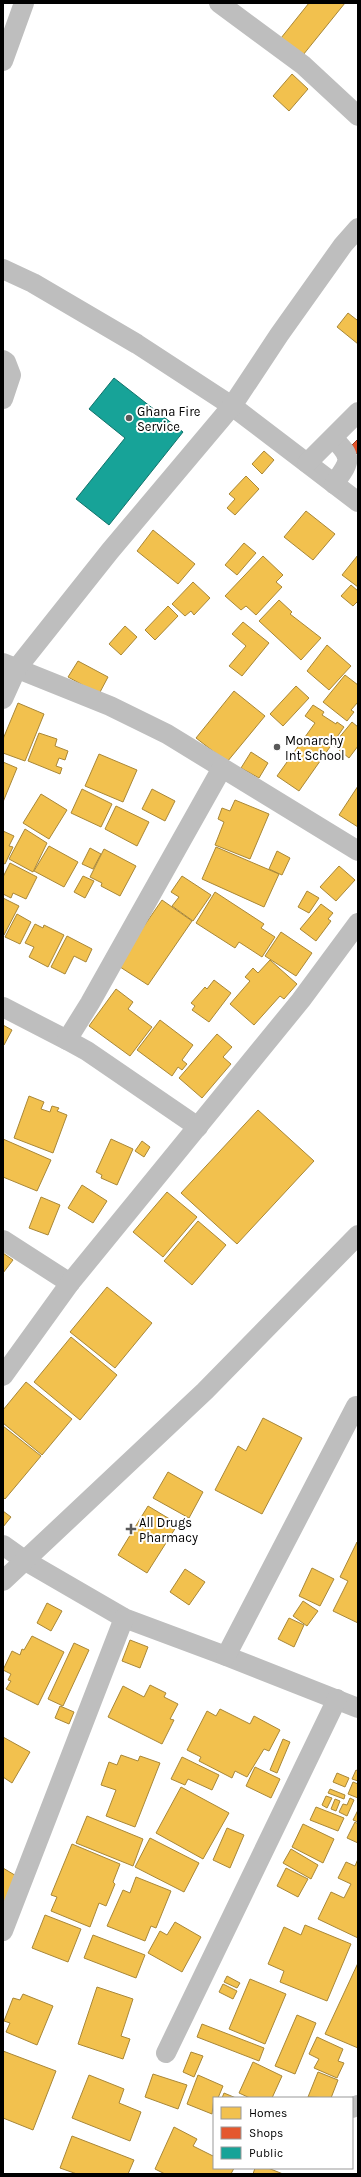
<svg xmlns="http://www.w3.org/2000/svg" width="361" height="2177" font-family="Karla,sans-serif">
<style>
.homes{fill:#f2c14e;stroke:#a98737}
.shops{fill:#e4572e;stroke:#a03d20}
.public{fill:#17a398;stroke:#10726a}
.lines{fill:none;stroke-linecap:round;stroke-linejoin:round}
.minor{stroke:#bebebe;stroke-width:20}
.poi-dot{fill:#595959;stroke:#fff;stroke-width:1.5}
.labels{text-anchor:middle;stroke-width:4;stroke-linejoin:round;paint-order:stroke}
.poi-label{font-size:13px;fill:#000;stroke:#fff;text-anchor:start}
</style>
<rect width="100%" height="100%" fill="#fff"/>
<g class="homes">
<polygon points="309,3 345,3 303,55 281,38"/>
<polygon points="292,74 308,89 289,111 273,96"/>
<polygon points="348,313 357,320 358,318 358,344 337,327"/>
<polygon points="264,451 274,460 262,474 252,464"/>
<polygon points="246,476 259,489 235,515 227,508 235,499 229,494"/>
<polygon points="306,511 335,534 313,560 284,537"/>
<polygon points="153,530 195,564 178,584 137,551"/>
<polygon points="244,543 256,553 237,575 225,565"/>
<polygon points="358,555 358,587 342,575"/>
<polygon points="263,556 283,575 276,582 282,587 256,615 246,606 241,610 225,596"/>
<polygon points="193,582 210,598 194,615 191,611 185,616 172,604"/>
<polygon points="351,585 358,591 358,601 353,606 341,596"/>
<polygon points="279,600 292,612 290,614 321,638 301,660 259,621"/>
<polygon points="168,606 178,616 155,640 145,630"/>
<polygon points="243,622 269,643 242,676 229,666 246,646 232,634"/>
<polygon points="125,626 137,637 121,655 109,644"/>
<polygon points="327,645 351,666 329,690 307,671"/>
<polygon points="78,661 108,677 99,694 68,677"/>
<polygon points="345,675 358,685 358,702 351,710 354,712 347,721 323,702"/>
<polygon points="296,686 309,698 283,726 270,714"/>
<polygon points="234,691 265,716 227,762 196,738"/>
<polygon points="18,703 44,714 25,761 3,753 3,739"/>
<polygon points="313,705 324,712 322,715 336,724 337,722 344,727 299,791 277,776 315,723 305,716"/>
<polygon points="352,722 358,727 358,746 349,758 333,745"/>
<polygon points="39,733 57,739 55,746 68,751 65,760 59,758 56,766 62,768 60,774 28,761"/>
<polygon points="251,752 268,763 259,778 241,768"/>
<polygon points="99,754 137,770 123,802 85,786"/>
<polygon points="3,762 17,768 3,802"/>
<polygon points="358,786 358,827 339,815"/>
<polygon points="82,789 112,804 101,827 71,813"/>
<polygon points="152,789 175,801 165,821 142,809"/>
<polygon points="41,794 67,810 49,839 23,823"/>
<polygon points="235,800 269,814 250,859 215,845 224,822 218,819 222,808 230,811"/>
<polygon points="116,806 149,822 137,846 105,829"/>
<polygon points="25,829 47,843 33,872 9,859"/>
<polygon points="3,831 14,836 9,846 13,847 5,864 3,863"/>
<polygon points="49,846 78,862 64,887 34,871"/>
<polygon points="216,847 279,874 264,907 202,879"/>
<polygon points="90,848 101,854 93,869 82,864"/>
<polygon points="104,849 136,866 120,896 101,886 102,883 90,877"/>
<polygon points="277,851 290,858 282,875 269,869"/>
<polygon points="10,863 37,877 26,899 13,893 11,898 3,894 3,877"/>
<polygon points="339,866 355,880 336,901 320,887"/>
<polygon points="83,876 94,881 85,898 74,892"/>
<polygon points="182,876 211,895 193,921 172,906 179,897 171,892"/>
<polygon points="307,891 319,898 309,913 298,907"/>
<polygon points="215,892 264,924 261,928 275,937 262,957 239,942 235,948 196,923"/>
<polygon points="3,898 19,906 4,935 3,935"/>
<polygon points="162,900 192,921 148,985 117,965"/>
<polygon points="321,904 333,913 328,919 331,921 316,941 300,929"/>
<polygon points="17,914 31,922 20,944 5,937"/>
<polygon points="35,924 43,928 44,925 64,935 48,967 29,957 34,947 25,943"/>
<polygon points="281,932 312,953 296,976 265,956"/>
<polygon points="67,936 92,949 86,962 74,956 65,974 51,967"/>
<polygon points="270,960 297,984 284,999 280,996 254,1025 230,1004 250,981 245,977 253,968 258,973"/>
<polygon points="214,980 231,993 209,1022 192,1010 195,1006 191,1003 205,987 207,989"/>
<polygon points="116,989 133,1002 128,1009 152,1027 130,1056 89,1026"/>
<polygon points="160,1020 193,1045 182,1060 187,1064 182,1070 178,1067 172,1076 137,1050"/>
<polygon points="3,1025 12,1030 4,1045 3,1044"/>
<polygon points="217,1034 232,1047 223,1057 231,1064 202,1098 179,1078"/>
<polygon points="29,1096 44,1102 41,1109 50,1112 52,1106 59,1108 57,1111 67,1115 53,1153 14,1138"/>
<polygon points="258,1110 314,1161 237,1244 181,1193"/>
<polygon points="3,1139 51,1160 37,1191 3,1177"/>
<polygon points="111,1139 133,1149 117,1185 101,1178 102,1175 96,1172"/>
<polygon points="142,1141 150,1147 144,1157 135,1151"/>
<polygon points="82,1185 107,1201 93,1223 68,1208"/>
<polygon points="167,1192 197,1217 163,1257 133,1232"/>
<polygon points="41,1197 60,1205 48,1235 29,1228"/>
<polygon points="198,1221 226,1245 192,1285 164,1261"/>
<polygon points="3,1253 13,1260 3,1273"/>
<polygon points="107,1287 152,1323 115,1368 70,1332"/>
<polygon points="71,1337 117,1375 80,1420 34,1382"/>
<polygon points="26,1382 72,1419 42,1455 3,1423 3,1410"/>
<polygon points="263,1418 302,1438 262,1514 215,1490 238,1446 246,1451"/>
<polygon points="3,1426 41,1456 5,1499 3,1497"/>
<polygon points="168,1472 203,1492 189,1518 153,1498"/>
<polygon points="148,1506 178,1524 147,1573 118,1555"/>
<polygon points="3,1511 11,1517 3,1527"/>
<polygon points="357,1542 358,1543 358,1623 333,1611 348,1581 340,1577"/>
<polygon points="312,1568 334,1579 320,1606 299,1596"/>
<polygon points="185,1569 205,1582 189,1605 170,1592"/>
<polygon points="303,1601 318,1611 307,1626 293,1616"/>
<polygon points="47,1603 62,1611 51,1631 37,1623"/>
<polygon points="289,1618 304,1625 294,1647 278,1639"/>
<polygon points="32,1636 64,1652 38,1705 6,1689 11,1681 8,1680 11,1674 3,1670 12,1651 20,1655 22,1649 24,1650"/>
<polygon points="130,1640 148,1647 140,1668 122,1661"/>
<polygon points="74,1643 89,1650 63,1706 48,1699"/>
<polygon points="150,1685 166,1693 164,1697 178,1704 170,1719 174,1720 162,1744 108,1717 123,1686 144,1697"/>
<polygon points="60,1706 74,1712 69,1724 55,1718"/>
<polygon points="220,1709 250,1724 254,1716 280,1730 269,1751 264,1749 247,1777 235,1771 232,1778 199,1761 201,1757 187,1750 207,1711 216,1716"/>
<polygon points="3,1737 30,1752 12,1783 3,1777"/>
<polygon points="283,1739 290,1742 277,1773 270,1770"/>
<polygon points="121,1755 138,1761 140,1756 160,1763 135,1827 106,1816 116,1790 101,1785 109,1762 117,1765"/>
<polygon points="182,1757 219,1775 212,1790 188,1779 185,1785 171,1779"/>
<polygon points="255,1767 280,1779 271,1798 246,1786"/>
<polygon points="356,1770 358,1771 358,1781 352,1779"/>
<polygon points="337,1773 349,1778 345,1787 333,1782"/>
<polygon points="353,1782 358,1784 358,1798 348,1794"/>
<polygon points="181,1787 229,1813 203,1859 156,1833"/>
<polygon points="330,1789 345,1795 344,1799 328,1793"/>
<polygon points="326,1796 332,1798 327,1808 322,1805"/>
<polygon points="350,1798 354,1800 347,1816 339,1812 343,1804 347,1805"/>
<polygon points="335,1799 340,1801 336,1811 331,1809"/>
<polygon points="316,1807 344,1818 338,1831 310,1820"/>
<polygon points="358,1810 358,1822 353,1820"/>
<polygon points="87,1816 143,1839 133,1866 76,1843"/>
<polygon points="355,1822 358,1824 358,1843 347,1838"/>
<polygon points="303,1824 334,1839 323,1863 292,1847"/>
<polygon points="227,1828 244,1835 230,1868 213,1860"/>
<polygon points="150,1838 199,1863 184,1892 135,1867"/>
<polygon points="72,1844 120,1864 113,1882 115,1884 106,1906 99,1903 90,1927 51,1911 57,1897 51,1895"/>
<polygon points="291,1849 318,1865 311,1879 283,1863"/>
<polygon points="358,1859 358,1938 318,1919 331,1892 344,1898 351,1884 338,1878 346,1862 355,1866"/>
<polygon points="3,1868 18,1877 3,1904"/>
<polygon points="286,1868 308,1879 298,1897 277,1886"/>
<polygon points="136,1877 171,1891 156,1928 151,1926 145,1941 107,1926 123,1890 130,1893"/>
<polygon points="45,1915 81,1929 68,1962 32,1948"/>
<polygon points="175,1922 201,1937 182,1972 148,1953 160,1931 167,1935"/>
<polygon points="305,1925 351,1944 327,2001 280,1982 284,1971 268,1964 284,1927 301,1935"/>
<polygon points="93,1935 145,1955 136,1978 84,1958"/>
<polygon points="358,1963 358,2048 325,2034"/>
<polygon points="227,1976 240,1983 237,1988 224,1982"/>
<polygon points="250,1979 286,1994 265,2044 229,2029"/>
<polygon points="223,1984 237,1991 233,1999 219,1992"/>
<polygon points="97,1987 133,1999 121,2036 130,2039 123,2059 78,2044"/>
<polygon points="23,1994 53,2006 37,2045 6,2032 10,2023 4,2021 13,1998 20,2000"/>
<polygon points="297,2015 316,2023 295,2074 275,2066"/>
<polygon points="202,2024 264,2048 259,2061 197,2037"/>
<polygon points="317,2037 343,2049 338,2061 344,2063 337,2078 314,2068 319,2059 309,2054"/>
<polygon points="3,2051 56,2071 33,2130 3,2118"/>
<polygon points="191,2052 203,2056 194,2077 183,2072"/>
<polygon points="253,2062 282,2076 272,2098 250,2098 239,2093"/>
<polygon points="318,2072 338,2080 331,2098 308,2097"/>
<polygon points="153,2074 187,2085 178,2109 145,2097"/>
<polygon points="89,2075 124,2089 119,2103 141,2112 130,2141 72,2118"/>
<polygon points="198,2075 223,2086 218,2098 214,2098 212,2114 187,2104"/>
<polygon points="224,2093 236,2098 222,2098"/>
<polygon points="174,2127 197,2139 193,2146 213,2156 214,2154 214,2168 234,2168 231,2174 165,2174 155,2169"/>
<polygon points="72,2136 134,2160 128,2174 77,2174 60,2168"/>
<polygon points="255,2168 268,2168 283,2174 253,2174"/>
</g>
<polygon class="shops" points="358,439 358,455 350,447"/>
<polygon class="public" points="114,378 183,432 109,525 76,499 125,438 89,409"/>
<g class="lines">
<g class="minor">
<polyline points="219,3 303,65 358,116"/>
<polyline points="3,61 24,3"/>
<polyline points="3,269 33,283 137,344 232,406 358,502"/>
<polyline points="3,360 6,362 11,375 3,399"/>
<path d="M333 438C354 459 350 461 334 484"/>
<polyline points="307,463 358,412"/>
<polyline points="3,663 110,706 167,734 358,851"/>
<polyline points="3,699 17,668 110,551 232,406 279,335 343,245 358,228"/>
<polyline points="3,1007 67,1040"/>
<polyline points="198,1127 87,1051 67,1040 90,1003 222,768"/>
<polyline points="3,1240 70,1283"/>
<polyline points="3,1376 70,1283 301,1000 358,923"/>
<polyline points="3,1545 24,1560 124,1618 226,1656 358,1708"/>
<polyline points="3,1581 205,1391 358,1235"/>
<polyline points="226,1656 356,1406"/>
<polyline points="3,1931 124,1618"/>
<polyline points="166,2053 337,1699"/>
<polyline points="352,2108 358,2105"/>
</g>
</g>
<g class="poi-dot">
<circle cx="129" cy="418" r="4"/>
<circle cx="277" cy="747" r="4"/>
<path d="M129 1523h4v4h4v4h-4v4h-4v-4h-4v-4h4z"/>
</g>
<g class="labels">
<g class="poi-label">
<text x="137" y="416">Ghana Fire<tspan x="137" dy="15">Service</tspan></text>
<text x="285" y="745">Monarchy<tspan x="285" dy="15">Int School</tspan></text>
<text x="139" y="1527">All Drugs<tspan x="139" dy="15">Pharmacy</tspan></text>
</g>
</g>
<rect width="361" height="2177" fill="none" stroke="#000000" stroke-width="8"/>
<rect x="213" y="2097" width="140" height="72" fill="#ffffff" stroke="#999999"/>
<rect x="221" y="2107" width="20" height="12" fill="#f2c14e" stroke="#999999"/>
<text x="249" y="2117" font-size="12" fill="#000000">Homes</text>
<rect x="221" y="2127" width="20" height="12" fill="#e4572e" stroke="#999999"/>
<text x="249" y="2137" font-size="12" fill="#000000">Shops</text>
<rect x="221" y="2147" width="20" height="12" fill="#17a398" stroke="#999999"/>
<text x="249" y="2157" font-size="12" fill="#000000">Public</text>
</svg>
